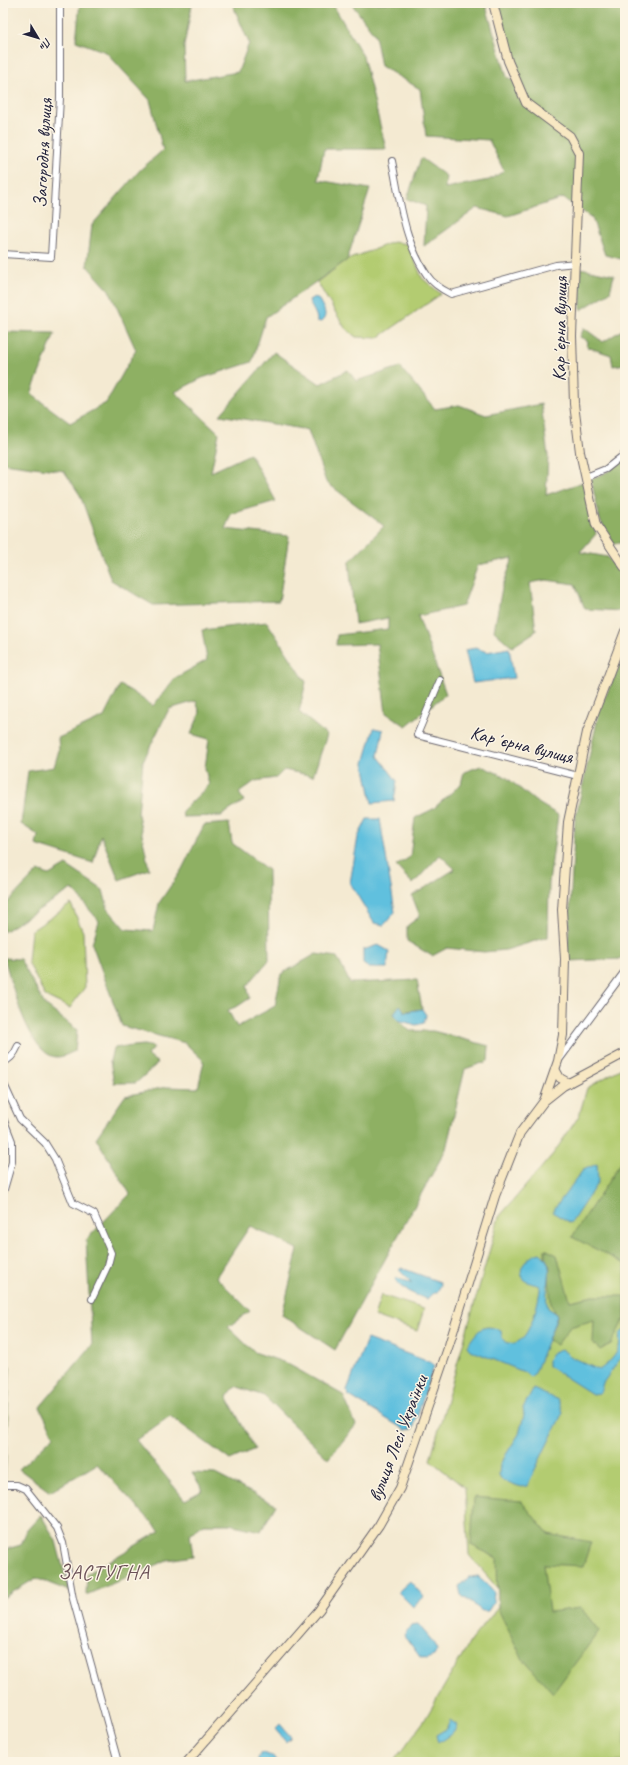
<svg xmlns="http://www.w3.org/2000/svg" width="628" height="1765" font-family="Caveat,sans-serif">
<style>
.green{fill:#b3cc71;stroke:#6a7756}
.forest{fill:#8eb063;stroke:#58694f}
.water{fill:#60c0de;stroke:#41718c}
.lines{fill:none;stroke-linecap:round;stroke-linejoin:round}
.street-casing{stroke:#6c6870;stroke-width:8}
.secondary-casing{stroke:#6c6870;stroke-width:10}
.street{stroke:#fff;stroke-width:6}
.secondary{stroke:#f8e8c3;stroke-width:8}
.labels{text-anchor:middle;stroke-width:3;stroke-linejoin:round;paint-order:stroke}
.street-label{font-size:19px;fill:#22223b;stroke:#fcf5e5}
.quarter-label{font-size:21px;letter-spacing:1px;fill:#6c5258;stroke:#fcf5e5}
</style>
<rect width="100%" height="100%" fill="#fcf5e5"/>
<filter id="ink" filterUnits="userSpaceOnUse"><feTurbulence type="fractalNoise" baseFrequency=".025" numOctaves="2"/><feDisplacementMap in="SourceGraphic" scale="8" xChannelSelector="R" yChannelSelector="G"/><feConvolveMatrix kernelMatrix="1 2 1 2 8 2 1 2 1" color-interpolation-filters="sRGB"/></filter>
<filter id="wash" filterUnits="userSpaceOnUse"><feTurbulence type="fractalNoise" baseFrequency=".012" numOctaves="4" result="noise"/><feDisplacementMap in="SourceGraphic" scale="16" xChannelSelector="R" yChannelSelector="G"/><feGaussianBlur stdDeviation="0.9" result="paint"/><feColorMatrix in="noise" values="0 0 0 0 0 0 0 0 0 0 0 0 0 0 0 0 0 1.4 0 .05"/><feComposite in="paint" operator="in"/></filter>
<g filter="url(#wash)">
<rect width="100%" height="100%" fill="#f4ead2"/>
<g class="green">
<polygon points="393,242 408,244 422,278 441,294 378,338 356,337 345,328 317,282 347,260"/>
<polygon points="71,904 83,932 85,987 70,1008 45,996 28,962 31,931"/>
<polygon points="625,1066 625,1762 393,1762 424,1721 471,1640 506,1598 469,1555 465,1488 430,1460 499,1217 553,1154 579,1116 587,1088"/>
<polygon points="381,1295 424,1309 417,1331 374,1316"/>
<polygon points="3,1363 10,1367 5,1479 3,1479"/>
</g>
<g class="forest">
<polygon points="80,3 189,3 192,5 184,46 185,81 238,72 249,43 232,3 332,3 363,56 386,149 324,149 318,180 370,189 347,260 266,317 252,362 202,378 175,392 219,433 211,472 250,454 276,501 231,514 225,529 289,536 279,601 153,605 111,580 80,495 64,471 3,463 3,332 55,333 31,394 70,423 106,403 136,350 109,290 87,266 92,225 140,170 163,150 150,100 106,52 76,41"/>
<polygon points="351,3 485,3 507,77 519,84 498,3 625,3 625,260 605,255 592,218 563,198 508,216 477,208 424,246 426,206 407,199 421,158 446,176 445,188 489,180 504,171 489,140 426,136 420,89 381,66 375,35"/>
<polygon points="580,268 614,275 610,292 581,310"/>
<polygon points="584,328 603,342 625,328 625,364 613,366 611,355 587,347 588,341 580,337"/>
<polygon points="274,352 320,384 348,370 356,381 400,367 435,409 459,405 486,415 541,404 548,456 546,495 583,482 596,534 580,552 608,557 625,581 622,611 585,609 575,584 546,580 530,583 536,631 512,647 494,631 502,588 513,558 478,565 463,606 418,616 446,694 406,726 386,713 377,644 336,645 337,635 388,629 388,618 355,624 349,562 384,526 326,482 308,430 220,415"/>
<polygon points="625,459 625,542 614,544 600,520 591,479 609,471"/>
<polygon points="267,622 306,682 299,712 327,735 313,776 284,770 276,778 255,781 239,793 244,801 221,816 183,817 182,811 209,785 205,768 209,739 191,734 200,713 196,701 169,709 143,761 138,814 149,869 119,880 101,835 93,863 36,845 38,835 21,824 28,771 54,767 59,750 58,738 104,717 120,685 131,691 153,706 175,678 207,660 202,630"/>
<polygon points="625,654 625,959 567,961 575,820 600,708"/>
<polygon points="481,766 506,777 535,801 558,815 549,883 548,937 506,950 484,952 447,948 432,956 407,941 407,926 420,916 412,896 455,869 440,855 413,884 396,866 410,857 415,818 433,809 461,784 464,772"/>
<polygon points="229,823 232,843 268,870 269,960 247,986 250,998 238,1006 228,1010 237,1027 275,1006 281,974 316,954 337,957 350,983 417,980 422,1009 394,1013 398,1020 410,1031 433,1031 489,1046 488,1061 465,1069 446,1149 335,1350 282,1315 298,1249 250,1226 216,1277 250,1311 228,1327 254,1352 286,1363 343,1395 356,1425 328,1459 264,1396 235,1386 227,1397 255,1449 230,1460 170,1416 136,1440 185,1500 203,1490 192,1473 215,1474 276,1505 261,1531 229,1524 204,1524 190,1534 193,1556 167,1560 86,1595 87,1574 160,1531 97,1464 50,1492 19,1469 54,1436 40,1407 92,1345 86,1240 130,1194 96,1138 125,1096 166,1087 198,1088 204,1061 185,1043 122,1026 92,944 99,921 72,889 3,932 3,907 38,871 49,875 66,865 103,890 108,909 125,929 153,931 159,903 182,869 204,825"/>
<path d="M4 958 20 959 45 1005 77 1030 75 1051C70 1053 63 1057 58 1057 29 1058 11 980 4 958Z"/>
<polygon points="144,1045 154,1047 147,1055 158,1063 136,1083 114,1083 110,1061 113,1048"/>
<polygon points="625,1156 625,1264 572,1237"/>
<polygon points="545,1249 557,1255 570,1301 593,1296 625,1296 625,1321 623,1321 611,1344 600,1350 593,1343 594,1320 570,1327 557,1345 548,1340 557,1316 551,1304 549,1279 550,1267 545,1257"/>
<polygon points="474,1497 521,1501 548,1534 591,1542 583,1566 543,1564 549,1612 581,1608 599,1631 553,1693 522,1658 498,1609 497,1558 471,1545"/>
<polygon points="41,1515 56,1541 69,1591 36,1578 3,1598 3,1550 21,1545 27,1530"/>
</g>
<g class="water">
<path d="M314 297 319 300C323 308 329 315 321 322L317 321C317 313 311 308 309 300Z"/>
<polygon points="476,648 487,652 509,648 514,678 473,683 465,650"/>
<polygon points="374,728 383,730 378,756 397,781 394,801 372,803 364,763"/>
<polygon points="367,819 380,819 395,912 384,925 374,923 350,883 358,837"/>
<polygon points="378,945 389,951 387,968 369,968 363,964 363,950"/>
<polygon points="400,1005 405,1012 422,1009 426,1015 424,1023 416,1025 398,1020 394,1013"/>
<polygon points="597,1164 598,1182 571,1223 552,1212 583,1170"/>
<path d="M540 1253C559 1267 542 1289 548 1308L554 1312 557 1316 535 1373 530 1377 524 1372 470 1350 467 1346C477 1332 482 1321 501 1331L502 1338 505 1342C508 1343 512 1344 515 1343 530 1339 538 1304 540 1290V1286C535 1284 530 1284 525 1280 514 1270 529 1255 540 1253Z"/>
<path d="M401 1268 440 1282 441 1285 437 1292 432 1294 427 1299C416 1295 400 1290 395 1279L397 1278 412 1283 399 1270Z"/>
<path d="M625 1330V1352L603 1383 600 1393 592 1394 548 1366V1359L555 1351 561 1349 573 1358 599 1370C607 1365 616 1356 619 1347 621 1339 616 1334 625 1330Z"/>
<polygon points="367,1339 432,1363 434,1366 413,1429 405,1430 348,1395 347,1390"/>
<polygon points="533,1389 558,1400 563,1412 527,1486 521,1487 502,1480 499,1475 500,1464 519,1434 524,1415 523,1408"/>
<polygon points="478,1576 486,1583 494,1593 493,1603 488,1611 482,1611 461,1595 459,1586 469,1577"/>
<polygon points="410,1581 424,1597 413,1607 398,1592"/>
<polygon points="418,1624 433,1642 437,1650 434,1656 426,1659 420,1657 404,1635 411,1625"/>
<polygon points="450,1720 457,1725 454,1732 438,1743 436,1735 446,1729"/>
<polygon points="280,1724 291,1737 286,1742 275,1729"/>
<polygon points="264,1753 271,1756 278,1762 257,1762 260,1754"/>
</g>
</g>
<g filter="url(#ink)">
<g class="lines">
<g class="street-casing">
<g id="street">
<path d="M392 161C400 200 404 242 427 275 432 283 443 290 451 294L556 265 576 263"/>
<polyline points="3,254 51,257 60,98 60,3"/>
<polyline points="586,477 606,469 625,454"/>
<polyline points="440,680 417,735 578,776"/>
<polyline points="559,1060 625,971"/>
<path d="M3 1062C11 1060 15 1053 18 1046"/>
<polyline points="3,1082 20,1119 45,1143 55,1159 73,1203 94,1214 111,1253 108,1265 92,1299"/>
<polyline points="3,1118 12,1141 12,1162 3,1193"/>
<polyline points="3,1485 17,1485 26,1489 57,1528 63,1543 73,1599 118,1762"/>
</g>
</g>
<g class="secondary-casing">
<g id="secondary">
<polyline points="493,3 508,61 526,103 570,136 579,153 572,336 574,404 580,452 596,525 625,568"/>
<polyline points="555,1069 560,1078 569,1083"/>
<polyline points="544,1101 558,1061 563,1035 565,959 562,910 568,822 587,732 625,631"/>
<polyline points="187,1762 319,1610 379,1525 400,1488 449,1345 495,1196 520,1133 544,1101 563,1086 625,1053"/>
</g>
</g>
<use href="#street" class="street"/>
<use href="#secondary" class="secondary"/>
</g>
</g>
<g class="labels">
<g class="street-label">
<text transform="translate(42 153) rotate(-87)" y="7">Загородня вулиця</text>
<text transform="translate(559 329) rotate(-89)" y="7">Карʼєрна вулиця</text>
<text transform="translate(522 744) rotate(14)" y="7">Карʼєрна вулиця</text>
<text transform="translate(397 1438) rotate(-69)" y="7">вулиця Лесі Українки</text>
</g>
<g class="quarter-label">
<text x="104" y="1579">ЗАСТУГНА</text>
</g>
</g>
<rect width="628" height="1765" fill="none" stroke="#fcf5e5" stroke-width="16"/>
<g transform="translate(38 38) rotate(128)" stroke="#fcf5e5" stroke-width="3" paint-order="stroke">
<path d="M0-3L7 15L0 10L-7 15Z" fill="#22223b"/>
<text y="-6" font-size="11" font-weight="bold" text-anchor="middle" fill="#22223b">Пн</text>
</g>
</svg>
